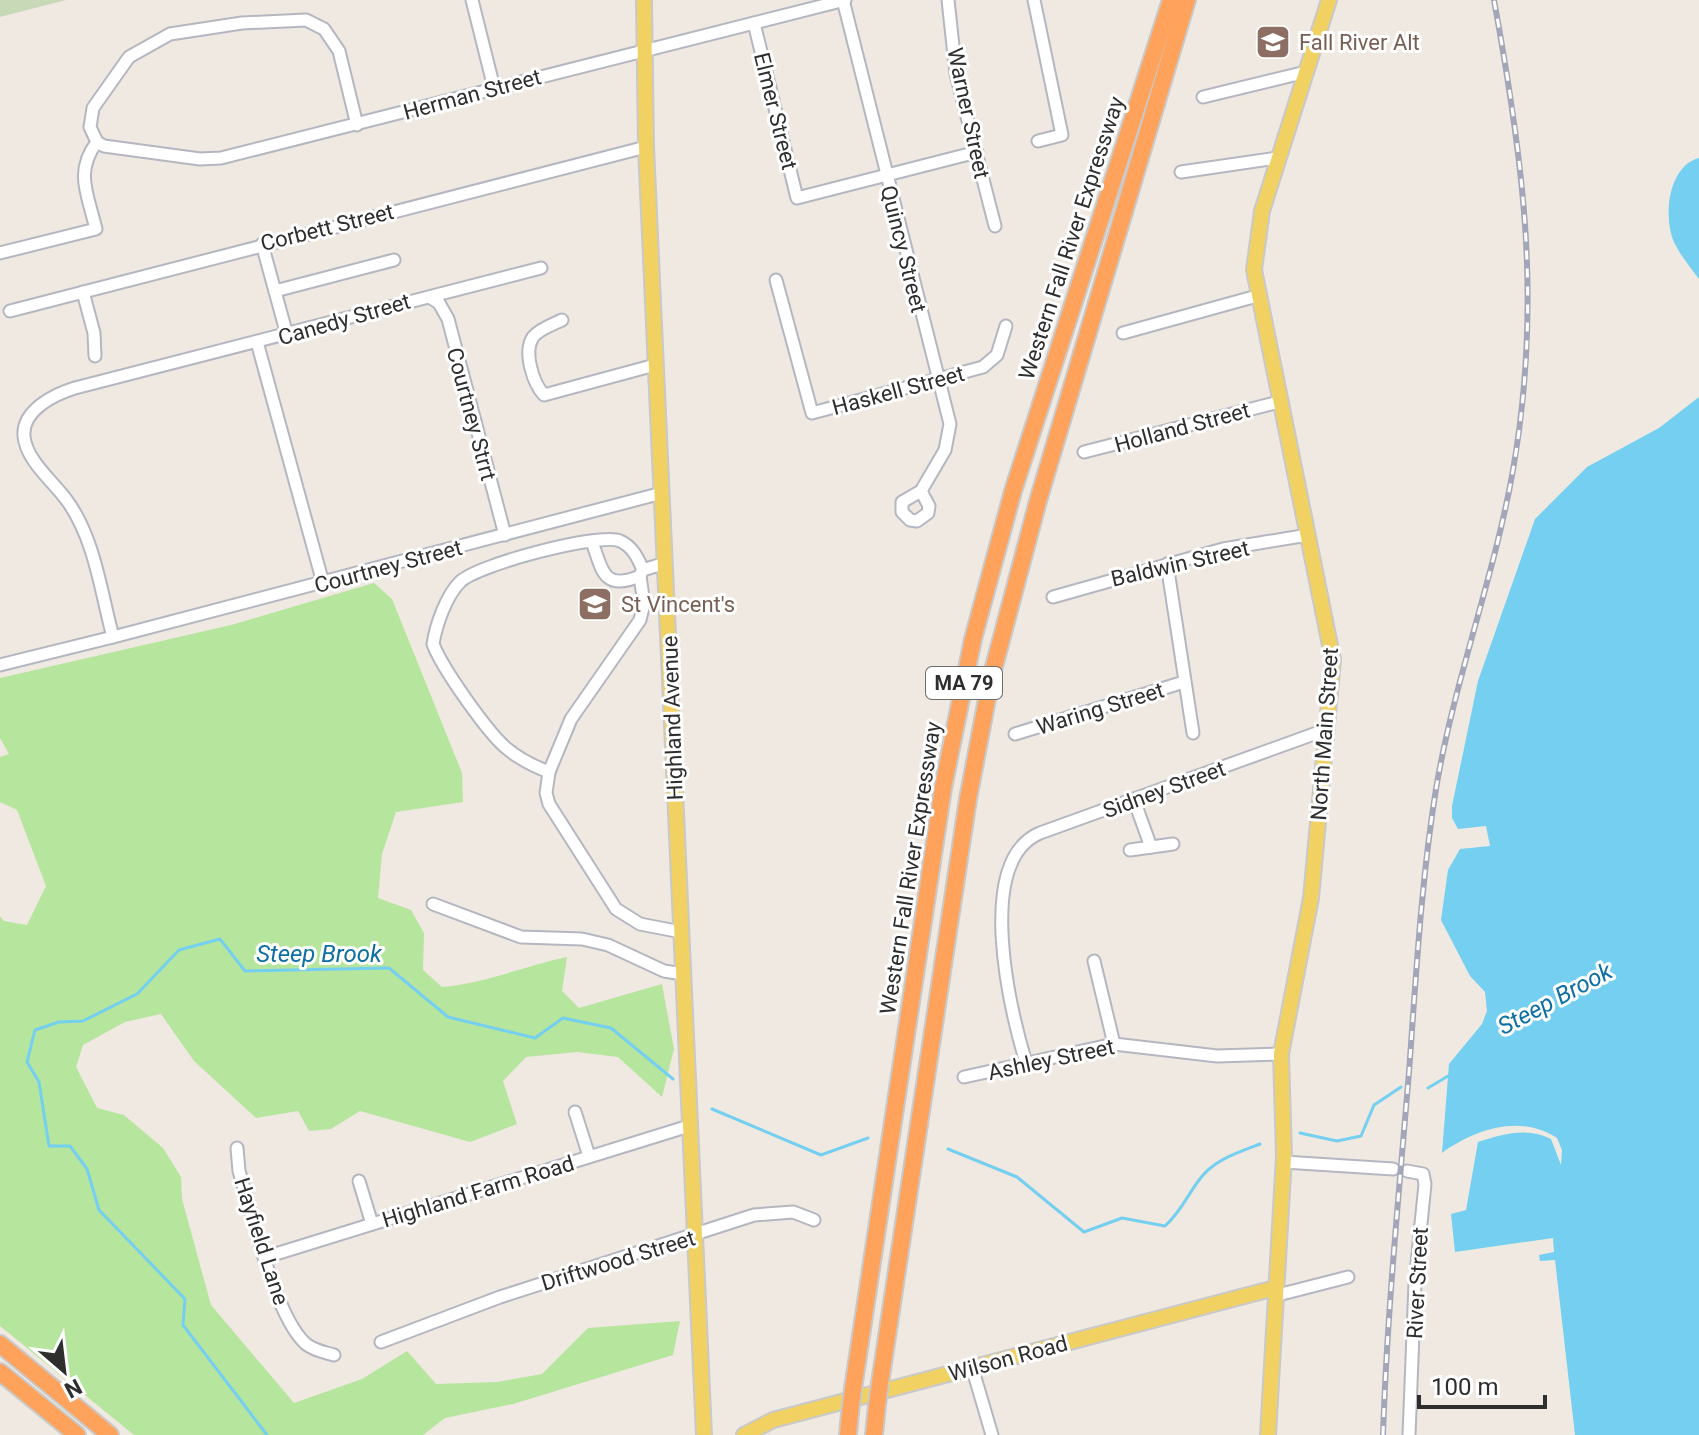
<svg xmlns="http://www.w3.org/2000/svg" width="1699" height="1435" font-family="Roboto,sans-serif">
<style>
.green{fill:#b6e59e}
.cemetery{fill:#c8d9b8}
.water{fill:#75cff0}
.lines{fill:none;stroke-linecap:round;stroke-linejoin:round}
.stream{stroke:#75cff0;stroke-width:3}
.minor-casing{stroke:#b4b7c1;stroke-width:15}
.major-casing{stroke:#c9c9c9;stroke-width:18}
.highway-casing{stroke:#c9c9c9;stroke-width:20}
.minor{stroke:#fff;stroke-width:11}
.major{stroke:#f2d163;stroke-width:14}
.highway{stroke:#ffa35c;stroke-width:16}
.rail-casing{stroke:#a3a6b8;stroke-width:6}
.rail{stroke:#fff;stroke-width:3;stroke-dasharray:9;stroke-linecap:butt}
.highway-bridge-casing{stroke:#c9c9c9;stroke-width:20;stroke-linecap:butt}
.highway-bridge{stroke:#ffa35c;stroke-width:16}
.labels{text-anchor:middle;stroke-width:6;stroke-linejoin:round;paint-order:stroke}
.shield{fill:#fff;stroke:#6d6d6d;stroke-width:2}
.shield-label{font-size:20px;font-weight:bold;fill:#2e2e2e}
.education-label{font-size:22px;fill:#785e54;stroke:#fff;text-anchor:start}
.street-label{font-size:22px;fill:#2e2e2e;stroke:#fff}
.water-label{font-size:24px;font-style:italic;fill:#0d6fa3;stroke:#fff}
</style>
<rect width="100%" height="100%" fill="#efe9e1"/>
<path class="green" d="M374 583 392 599 462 773 463 802 396 812 382 854 378 898 411 910 424 933 423 970 442 987C486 983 524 966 567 957L562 991 579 1008 662 984 674 1049 662 1097 618 1057 577 1052 526 1057 503 1081 517 1124 470 1142 360 1111 331 1129 309 1131 298 1111 256 1118 194 1061 161 1014 125 1022 83 1045 76 1067 97 1108 124 1115 163 1148 181 1177 182 1199 211 1305 294 1403 362 1379 407 1351 436 1384 497 1382 542 1374 588 1328 680 1321 673 1355 513 1404 445 1418 423 1435H134L0 1326V916L4 921 27 925 46 886 17 810 0 802V757L9 754 0 738V678L231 625Z"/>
<polygon class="cemetery" points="0,0 66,0 0,17"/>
<g class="water">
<path d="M1699 158V279C1690 267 1680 255 1674 242 1663 217 1668 166 1699 158Z"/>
<path d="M1699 397V1435H1575L1555 1260 1540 1261 1539 1255 1554 1252 1553 1238 1455 1252 1451 1214 1466 1210 1478 1142C1503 1134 1526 1127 1551 1139L1561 1165 1562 1150 1557 1138C1521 1114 1475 1129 1442 1153L1449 1064 1482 1024 1487 1011 1485 992 1470 976 1441 920 1448 870 1460 849 1490 846 1486 826 1458 829 1452 818V806L1478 681 1535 519 1587 467 1659 428Z"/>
</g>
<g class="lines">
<g class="stream">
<polyline points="1428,1088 1448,1076"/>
<polyline points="712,1109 821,1155 868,1138"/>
<polyline points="1300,1133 1337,1141 1361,1136 1374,1105 1401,1087"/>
<path d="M948 1149 1017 1177 1084 1232 1122 1218 1165 1226C1185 1208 1192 1184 1208 1170 1223 1157 1242 1151 1260 1144"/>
<polyline points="267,1435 183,1325 185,1299 99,1210 87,1169 70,1146 49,1146 39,1082 27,1062 35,1030 59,1022 83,1021 137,994 179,950 220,939 245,971 389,968 448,1017 535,1038 563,1018 611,1028 673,1079"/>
</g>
<g class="minor-casing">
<g id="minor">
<polyline points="472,0 494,88"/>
<polyline points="843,0 950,424 945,450 921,491 929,506 928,513 917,521 910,520 902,512 902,502 921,491"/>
<polyline points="948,0 956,74 995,226"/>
<polyline points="1034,0 1062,135 1038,141"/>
<polyline points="754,23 797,198 977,152"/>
<polyline points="1203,97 1306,72"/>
<polyline points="97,142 104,146 200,159 221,158 845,0"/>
<polyline points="97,142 90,127 93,108 129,57 170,34 242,23 306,20 324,29 339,51 357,125"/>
<polyline points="1181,172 1277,158"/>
<polyline points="262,244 287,335"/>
<path d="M0 253 96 229C88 195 74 172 97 142"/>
<path d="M541 268 75 388C55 394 22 410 24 436 26 461 55 483 68 502 95 540 101 593 113 637L662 493"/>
<polyline points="776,280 812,413 983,367 997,355 1006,326"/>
<polyline points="275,291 394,260"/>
<polyline points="83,292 94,333 95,356"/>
<polyline points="431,298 439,303 448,319 505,535"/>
<polyline points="10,311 646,147"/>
<path d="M562 320C554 324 539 329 533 337 523 352 533 383 544 395L655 365"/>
<polyline points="1123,333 1257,296"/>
<polyline points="257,342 323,583"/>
<polyline points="1084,452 1279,402"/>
<path d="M592 542C602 568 602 592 640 576L642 571"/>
<path d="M665 563 643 570C638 558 632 546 620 541 600 532 476 565 460 582 446 596 436 625 433 644 442 668 486 730 505 747 519 759 533 766 549 772L546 793 549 804 616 909 640 924 681 932"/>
<polyline points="1167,564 1193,733"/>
<polyline points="1053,597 1223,549 1308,535"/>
<polyline points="0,665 113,637"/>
<polyline points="1015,734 1184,682"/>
<polyline points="549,772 571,719 640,620 644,604 640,576"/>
<polyline points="1134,800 1151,847"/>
<polyline points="1130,850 1173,844"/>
<polyline points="433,904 521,937 582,939 608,945 664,971 683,974"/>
<polyline points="1094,961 1114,1044"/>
<path d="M1026 1063C1010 1009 974 861 1040 833L1325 730"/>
<polyline points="964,1077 1114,1044 1217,1056 1281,1054"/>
<polyline points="575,1112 589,1156"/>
<path d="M237 1148 239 1171C252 1213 275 1317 306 1344 315 1351 324 1352 334 1355"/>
<polyline points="1284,1162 1393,1169"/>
<polyline points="1407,1171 1423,1174 1425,1184 1415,1283 1409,1435"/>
<polyline points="359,1181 372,1224"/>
<polyline points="266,1257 689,1126"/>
<polyline points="1274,1296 1348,1277"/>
<polyline points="381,1342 500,1297 754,1215 793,1212 814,1220"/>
<polyline points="972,1367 992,1435"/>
</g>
</g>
<g class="major-casing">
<g id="major">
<polyline points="644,0 646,147 704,1435"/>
<polyline points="744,1435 773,1420 1275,1288"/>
<polyline points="1268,1435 1284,1156 1281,1054 1311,898 1333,660 1254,270 1262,211 1329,0"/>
</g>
</g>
<g class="highway-casing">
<g id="highway">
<polyline points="0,1344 110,1435"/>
<polyline points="0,1372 77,1435"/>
<polyline points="880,1383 968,799 991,678 1038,501 1187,0"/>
<polyline points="853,1389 943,788 973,639 1013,491 1171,0"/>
<polyline points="848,1435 850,1413"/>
<polyline points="874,1435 877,1405"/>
</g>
</g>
<use href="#minor" class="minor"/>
<use href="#major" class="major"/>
<use href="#highway" class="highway"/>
<g class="rail-casing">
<path id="rail" d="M1383 1435C1387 1313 1399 1193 1409 1072 1416 977 1421 882 1436 789 1454 681 1494 578 1513 470 1542 304 1524 164 1494 0"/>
</g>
<use href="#rail" class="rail"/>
<g class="highway-bridge-casing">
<g id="highway-bridge">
<polyline points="877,1405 880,1383"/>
<polyline points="850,1413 853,1389"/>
</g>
</g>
<use href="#highway-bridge" class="highway-bridge"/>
</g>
<defs>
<g id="school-square" transform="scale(1.8)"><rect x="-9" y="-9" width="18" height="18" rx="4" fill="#8d6e63" stroke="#fff"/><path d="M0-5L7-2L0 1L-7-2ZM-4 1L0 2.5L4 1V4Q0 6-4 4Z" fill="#fff"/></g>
</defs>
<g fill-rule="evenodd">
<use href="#school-square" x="1273" y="42"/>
<use href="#school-square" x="595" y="604"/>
</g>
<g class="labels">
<rect class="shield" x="926" y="667" width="76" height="32" rx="6"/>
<g class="shield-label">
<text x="964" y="690">MA 79</text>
</g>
<g class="education-label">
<text x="1299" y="50">Fall River Alt</text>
<text x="621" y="612">St Vincent's</text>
</g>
<g class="street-label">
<text transform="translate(472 94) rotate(-15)" y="8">Herman Street</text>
<text transform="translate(776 111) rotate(76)" y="8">Elmer Street</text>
<text transform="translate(969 113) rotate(78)" y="8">Warner Street</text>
<text transform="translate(327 227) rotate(-14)" y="8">Corbett Street</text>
<text transform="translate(1071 238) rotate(-72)" y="8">Western Fall River Expressway</text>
<text transform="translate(904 249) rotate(76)" y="8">Quincy Street</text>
<text transform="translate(344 319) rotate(-16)" y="8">Canedy Street</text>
<text transform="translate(898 390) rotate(-15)" y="8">Haskell Street</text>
<text transform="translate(472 414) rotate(75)" y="8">Courtney Strrt</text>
<text transform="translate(1182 427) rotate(-15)" y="8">Holland Street</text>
<text transform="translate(1180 563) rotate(-13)" y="8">Baldwin Street</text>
<text transform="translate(388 566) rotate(-15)" y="8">Courtney Street</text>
<text transform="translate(1100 708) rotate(-17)" y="8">Waring Street</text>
<text transform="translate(672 718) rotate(-92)" y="8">Highland Avenue</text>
<text transform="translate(1324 734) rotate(-86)" y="8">North Main Street</text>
<text transform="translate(1164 789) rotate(-20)" y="8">Sidney Street</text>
<text transform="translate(910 868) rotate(-81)" y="8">Western Fall River Expressway</text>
<text transform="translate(1051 1059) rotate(-12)" y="8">Ashley Street</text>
<text transform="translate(478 1191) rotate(-17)" y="8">Highland Farm Road</text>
<text transform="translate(262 1241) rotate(72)" y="8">Hayfield Lane</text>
<text transform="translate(618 1260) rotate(-17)" y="8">Driftwood Street</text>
<text transform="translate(1417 1283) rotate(-87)" y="8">River Street</text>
<text transform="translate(1008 1358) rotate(-15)" y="8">Wilson Road</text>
</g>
<g class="water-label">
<text x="319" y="962">Steep Brook</text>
<text transform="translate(1555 999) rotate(-28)" y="8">Steep Brook</text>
</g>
</g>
<g transform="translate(64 1371) rotate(152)" stroke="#ffffff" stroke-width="6" paint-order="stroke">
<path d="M0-6L14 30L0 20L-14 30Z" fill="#2e2e2e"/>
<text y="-12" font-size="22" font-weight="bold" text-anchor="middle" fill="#2e2e2e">N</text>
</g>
<path d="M1419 1395v12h126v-12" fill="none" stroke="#2e2e2e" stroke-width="4"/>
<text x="1431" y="1395" font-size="24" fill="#2e2e2e" stroke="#ffffff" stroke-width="6" paint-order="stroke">100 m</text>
</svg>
